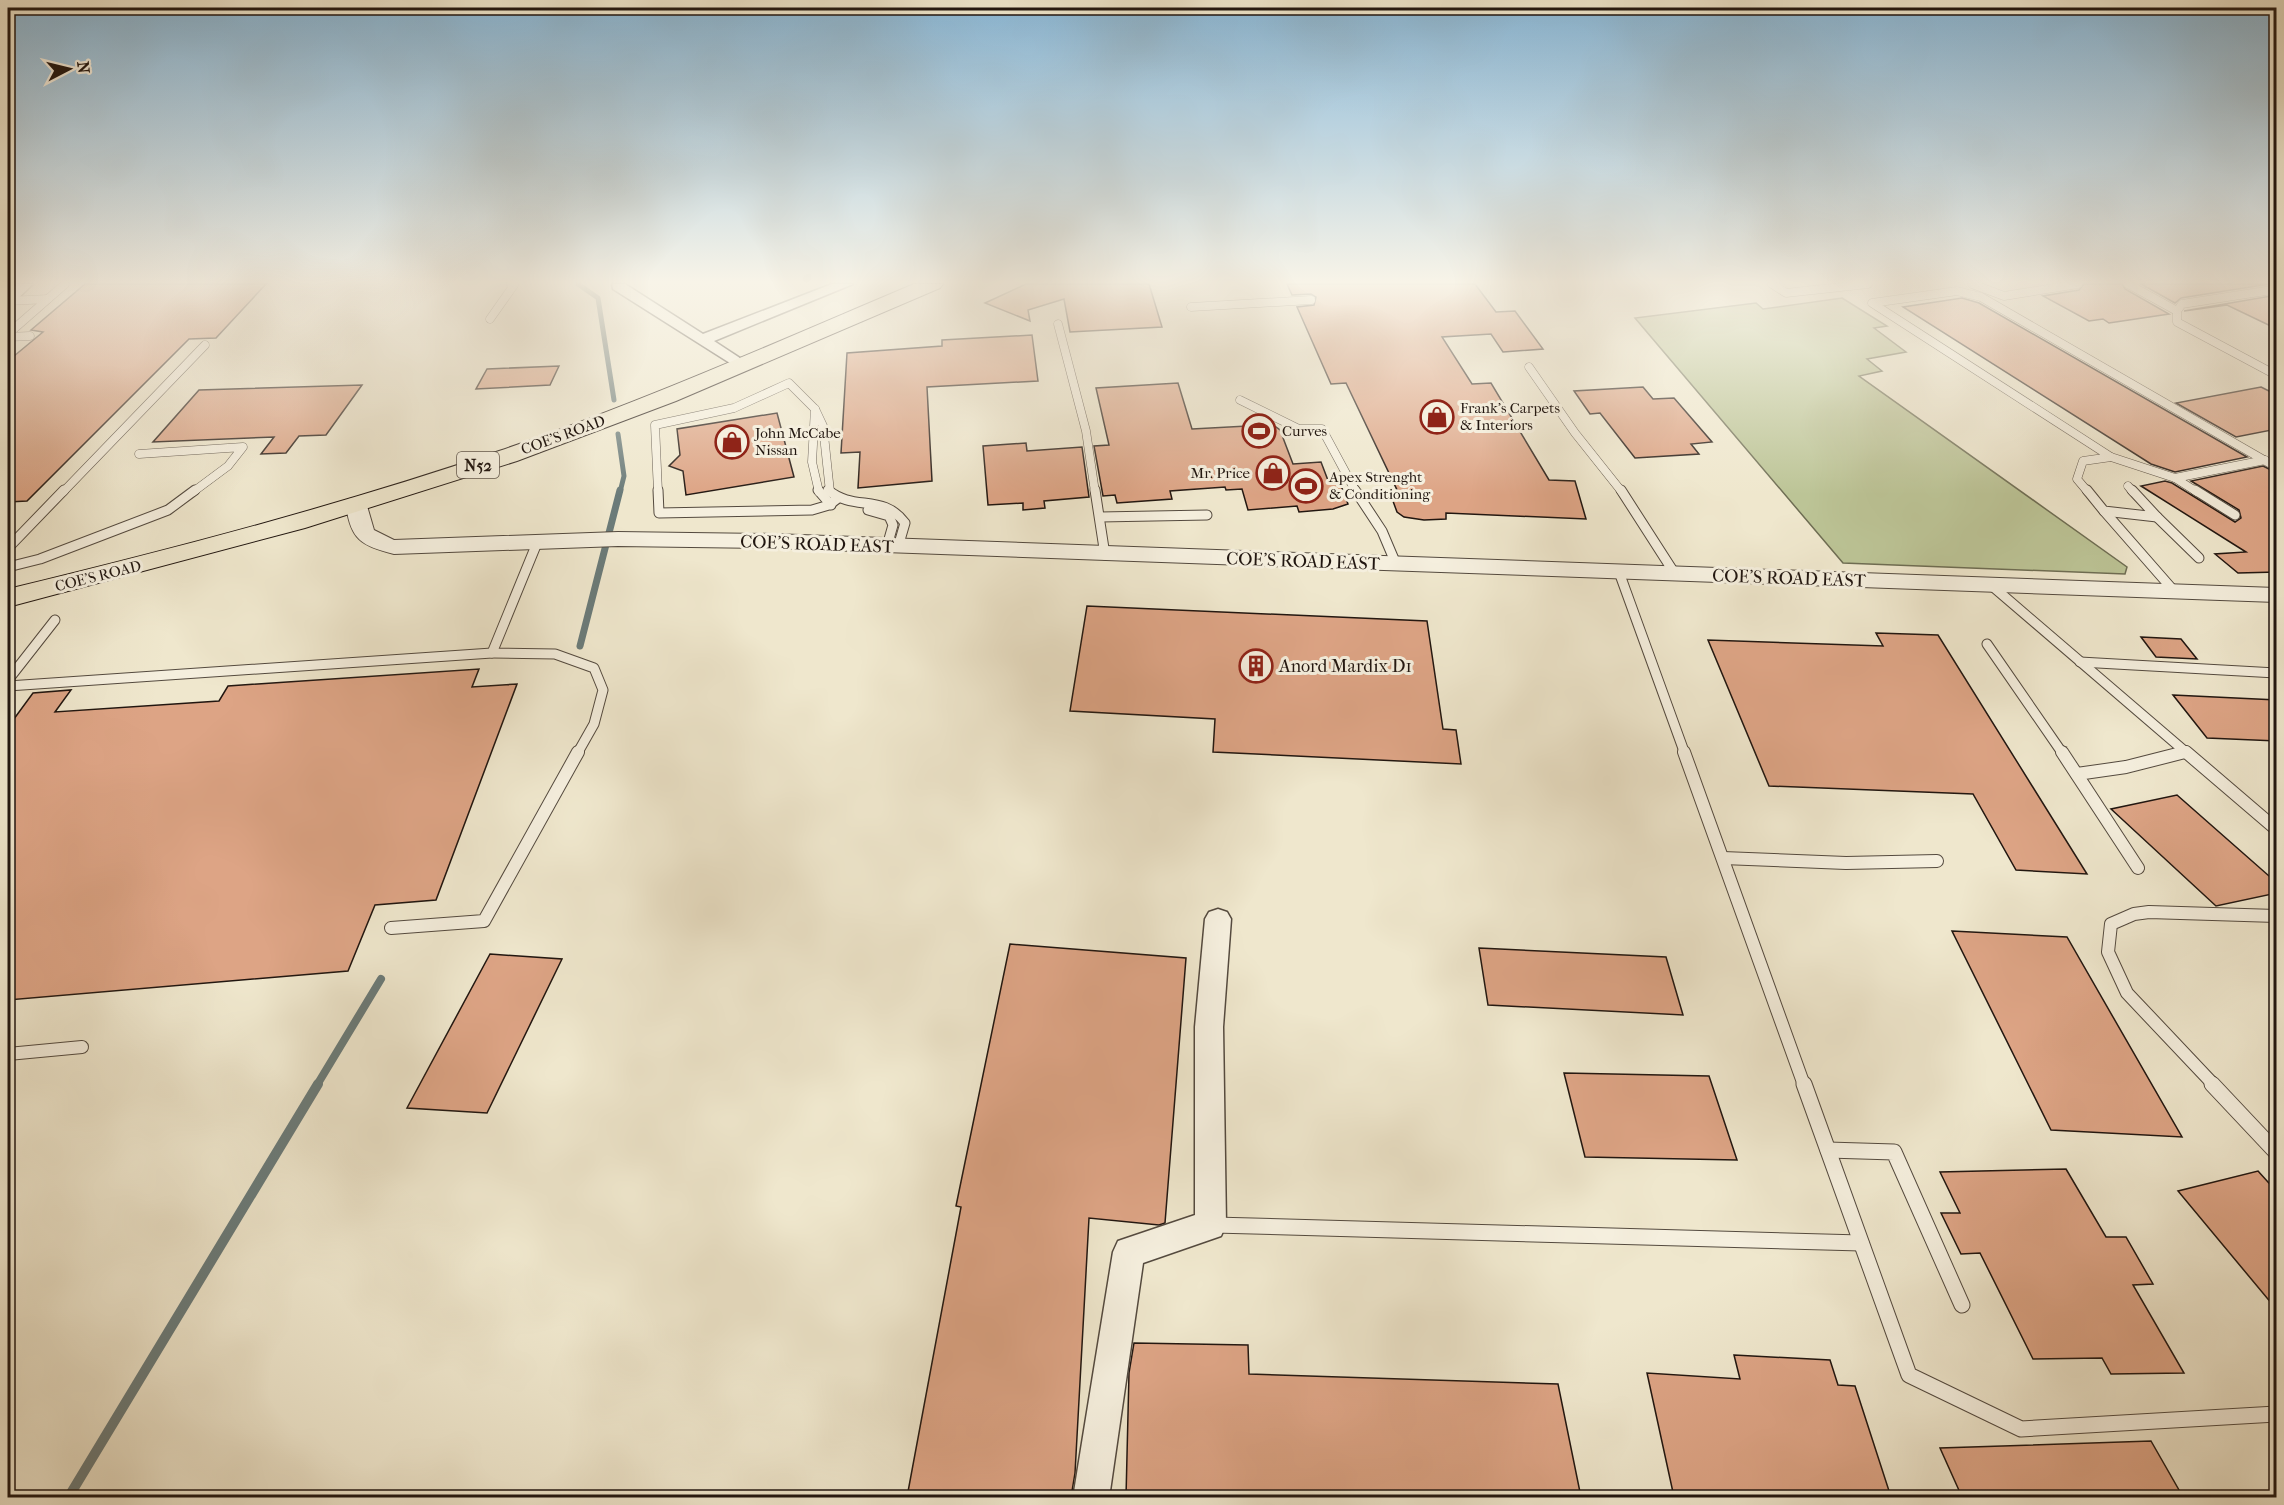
<svg xmlns="http://www.w3.org/2000/svg" width="2284" height="1505" font-family="'IM FELL French Canon',serif">
<style>
.green{fill:#bcc496;stroke:#6e6d53;stroke-width:1.5}
.lines{fill:none;stroke-linecap:round;stroke-linejoin:round}
.stream-far3{stroke:#6b7b79;stroke-width:5}
.stream-far2{stroke:#6b7b79;stroke-width:7}
.stream-far1{stroke:#6b7b79;stroke-width:8}
.stream{stroke:#6b7b79;stroke-width:10}
.building{fill:#dda485;stroke:#211610;stroke-width:1.5}
.service-far3-casing{stroke:#544a3f;stroke-width:9}
.service-far2-casing{stroke:#544a3f;stroke-width:11}
.service-far1-casing{stroke:#544a3f;stroke-width:14}
.service-casing{stroke:#544a3f;stroke-width:17}
.minor-casing{stroke:#544a3f;stroke-width:3}
.tertiary-casing{stroke:#544a3f;stroke-width:2}
.primary-casing{stroke:#211610;stroke-width:2}
.service-far3{stroke:#f5efde;stroke-width:8}
.service-far2{stroke:#f5efde;stroke-width:9}
.service-far1{stroke:#f5efde;stroke-width:12}
.service{stroke:#f5efde;stroke-width:15}
.minor{fill:#f5efde;fill-rule:evenodd}
.tertiary{fill:#f5efde;fill-rule:evenodd}
.primary{fill:#efe7cd;fill-rule:evenodd}
.labels{text-anchor:middle;stroke-width:6;stroke-linejoin:round;paint-order:stroke}
.far-poi-label{font-size:15px;fill:#211610;stroke:#f5efde;text-anchor:start}
.far-street-label{font-size:15px;fill:#211610;stroke:#f5efde}
.shield{fill:#f5efde;stroke:#61574e;stroke-width:1.5}
.shield-label{font-size:16px;font-weight:bold;fill:#211610}
.street-label{font-size:18px;fill:#211610;stroke:#f5efde}
.poi-label{font-size:18px;fill:#211610;stroke:#f5efde;text-anchor:start}
</style>
<rect width="100%" height="100%" fill="#efe7cd"/>
<filter id="stains"><feTurbulence type="fractalNoise" baseFrequency=".00333" numOctaves="4"/><feColorMatrix values="0 0 0 0 .2 0 0 0 0 .09 0 0 0 0 .02 0 0 0 .5 -.17"/></filter>
<radialGradient id="worn" r=".72"><stop offset=".6" stop-color="#630" stop-opacity="0"/><stop offset="1" stop-color="#630" stop-opacity=".3"/></radialGradient>
<polygon class="green" points="1842,298 1887,326 1874,328 1906,352 1867,359 1882,371 1859,376 2127,567 2125,574 1843,563 1635,318 1756,303 1763,309"/>
<g class="lines">
<g class="stream-far3">
<polyline points="578,284 598,298 614,400"/>
<polyline points="618,434 624,476 620,492"/>
</g>
<polyline class="stream-far2" points="580,646 620,490"/>
<polyline class="stream-far1" points="317,1085 381,979"/>
<polyline class="stream" points="68,1498 318,1084"/>
</g>
<g class="building">
<polygon points="85,284 266,284 216,338 189,339 27,501 8,502 8,361 43,332 31,330"/>
<polygon points="1026,284 1149,284 1162,327 1070,332 1064,299 1028,310 1030,321 985,303"/>
<polygon points="1287,284 1475,284 1496,312 1515,311 1543,349 1503,352 1491,334 1442,337 1472,384 1491,383 1549,480 1575,481 1586,519 1446,513 1446,519 1424,520 1404,517 1397,512 1390,493 1398,492 1346,383 1331,384 1297,307 1314,305 1316,297 1311,294 1292,295"/>
<polygon points="2084,284 2122,284 2125,289 2169,314 2109,323 2103,319 2089,321 2043,296 2079,290"/>
<polygon points="2141,284 2269,284 2181,298 2175,303"/>
<polygon points="2271,296 2277,298 2277,329 2227,305 2184,311"/>
<polygon points="1962,298 1979,303 2247,457 2175,472 2151,464 1903,307"/>
<polygon points="1032,335 1038,381 927,387 932,481 858,488 860,452 841,453 847,353 942,346 942,340"/>
<polygon points="559,366 550,385 476,389 487,369"/>
<polygon points="1178,383 1192,429 1266,425 1276,427 1280,430 1293,464 1321,462 1329,483 1340,483 1348,504 1333,509 1299,512 1297,506 1248,510 1242,489 1226,490 1225,487 1170,491 1172,499 1117,503 1115,495 1103,496 1094,446 1109,445 1096,388"/>
<polygon points="362,385 326,435 299,436 286,453 261,454 274,437 153,442 199,390"/>
<polygon points="1643,387 1653,399 1674,398 1712,442 1691,444 1699,454 1635,458 1600,413 1590,414 1574,391"/>
<polygon points="2261,387 2277,395 2277,429 2236,437 2176,403"/>
<polygon points="777,413 794,477 686,495 683,471 669,466 680,455 677,429"/>
<polygon points="1026,443 1027,451 1082,447 1089,497 1044,501 1045,508 1023,510 1023,503 988,505 983,446"/>
<polygon points="2263,466 2277,473 2277,572 2238,573 2215,554 2246,552 2141,486 2165,481 2172,483 2235,522 2241,518 2239,510 2191,481"/>
<polygon points="1087,606 1427,621 1443,729 1456,730 1461,764 1213,752 1215,719 1070,711"/>
<polygon points="1876,633 1938,635 2087,874 2016,870 1973,794 1769,786 1708,640 1883,646"/>
<polygon points="2141,637 2181,639 2197,659 2156,657"/>
<polygon points="479,669 472,687 517,684 436,900 375,905 348,971 8,1000 8,727 33,693 71,690 55,712 219,701 228,686"/>
<polygon points="2173,695 2277,700 2277,741 2207,738"/>
<polygon points="2177,795 2277,883 2277,893 2216,906 2111,809"/>
<polygon points="1952,931 2067,937 2182,1137 2051,1130"/>
<polygon points="1010,944 1186,958 1165,1223 1159,1225 1089,1218 1075,1473 1071,1497 907,1497 961,1207 956,1206"/>
<polygon points="1479,948 1666,957 1683,1015 1488,1005"/>
<polygon points="490,954 562,959 487,1113 407,1108"/>
<polygon points="1564,1073 1709,1076 1737,1160 1585,1157"/>
<polygon points="2066,1169 2106,1237 2126,1237 2153,1284 2133,1285 2184,1373 2111,1374 2102,1358 2033,1359 1980,1253 1961,1254 1941,1213 1960,1213 1940,1172"/>
<polygon points="2258,1171 2277,1192 2277,1310 2178,1191"/>
<polygon points="1134,1343 1248,1345 1249,1374 1558,1384 1581,1497 1126,1497 1129,1373"/>
<polygon points="1734,1355 1830,1360 1838,1385 1855,1386 1891,1497 1674,1497 1647,1373 1740,1379"/>
<polygon points="2151,1441 2183,1497 1962,1497 1940,1448"/>
</g>
<g class="lines">
<g class="service-far3-casing">
<g id="service-far3">
<polyline points="1772,284 1786,293 1868,284"/>
<polyline points="1972,284 2004,296 2078,284"/>
<polyline points="2128,284 2177,311"/>
<polyline points="2276,292 2272,290 2182,304 2177,311 2177,322 2276,375"/>
<polyline points="8,301 48,299"/>
<polyline points="1191,307 1311,300"/>
<polyline points="490,319 514,285 511,284"/>
<polyline points="1058,324 1086,431 1095,492"/>
<polyline points="8,334 65,284"/>
<polyline points="8,337 30,336"/>
<polyline points="1529,367 1575,433 1622,492"/>
<polyline points="1240,400 1299,429 1322,429 1356,492"/>
<polyline points="815,409 812,462 819,492"/>
<polyline points="139,454 243,447 228,466 193,492"/>
<polyline points="2111,457 2175,478 2265,460"/>
<polyline points="2175,478 2197,492"/>
<polyline points="2128,486 2133,492"/>
<polyline points="63,492 205,345"/>
<polyline points="658,492 655,425 734,408 789,383 815,409 823,426 830,492"/>
<polyline points="2088,492 2077,479 2083,461 2111,457 1872,303 1957,291 1981,297 2276,467"/>
</g>
</g>
<g class="service-far2-casing">
<g id="service-far2">
<polyline points="658,490 659,513 812,510 829,505 837,499"/>
<polyline points="818,490 831,505"/>
<path d="M828 490C854 512 883 493 905 523L898 547"/>
<polyline points="1095,490 1105,555"/>
<polyline points="1355,490 1382,531 1396,564"/>
<polyline points="1621,490 1675,574"/>
<polyline points="2087,490 2104,511 2157,517 2132,490"/>
<polyline points="2195,490 2235,515"/>
<polyline points="868,510 889,516 893,525 887,546"/>
<polyline points="2104,511 2174,591"/>
<polyline points="1100,517 1207,515"/>
<polyline points="2157,517 2199,558"/>
<polyline points="537,543 492,653 555,654 594,668 603,690 594,724 577,754"/>
<polyline points="8,548 64,490"/>
<polyline points="8,567 40,559 168,510 195,490"/>
<polyline points="1619,572 1685,754"/>
<polyline points="1991,585 2188,754"/>
<polyline points="1987,644 2063,754"/>
<polyline points="2080,662 2276,673"/>
<polyline points="8,680 55,620"/>
<polyline points="8,686 492,653"/>
<polyline points="2179,754 2186,752"/>
</g>
</g>
<g class="service-far1-casing">
<g id="service-far1">
<polyline points="1684,752 1804,1085"/>
<polyline points="2062,752 2138,868"/>
<polyline points="2186,752 2276,829"/>
<polyline points="2077,774 2126,767 2185,752"/>
<polyline points="1723,858 1846,863 1937,861"/>
<polyline points="391,928 484,921 578,752"/>
<polyline points="8,1054 82,1047"/>
<polyline points="2214,1085 2127,993 2108,952 2111,924 2134,914 2149,912 2276,916"/>
</g>
</g>
<g class="service-casing">
<g id="service">
<polyline points="1804,1084 1909,1375 2021,1429 2276,1414"/>
<polyline points="2212,1084 2276,1152"/>
<polyline points="1828,1150 1894,1152 1962,1305"/>
<polyline points="1214,1225 1861,1243"/>
</g>
</g>
<g class="minor-casing">
<g id="minor">
<polygon points="17,284 33,284 13,303 8,304 8,293"/>
<polygon points="612,284 625,284 703,334 832,284 853,284 714,341 746,362 749,365 741,370 613,289"/>
<polygon points="1218,909 1227,912 1231,919 1223,1027 1226,1225 1221,1236 1143,1263 1109,1498 1073,1498 1113,1252 1118,1241 1195,1215 1195,1027 1205,919 1209,912"/>
</g>
</g>
<g class="tertiary-casing">
<path id="tertiary" d="M357 498 365 499 374 530 394 540 618 532 772 534 2276 588V602L772 548 618 546 394 554C361 546 350 539 346 504L349 499Z"/>
</g>
<g class="primary-casing">
<path id="primary" d="M914 284H943L940 288 676 401 517 461 305 528 8 607V589C173 549 338 506 499 451 640 403 777 342 914 284Z"/>
</g>
<use href="#service-far3" class="service-far3"/>
<use href="#service-far2" class="service-far2"/>
<use href="#service-far1" class="service-far1"/>
<use href="#service" class="service"/>
<use href="#minor" class="minor"/>
<use href="#tertiary" class="tertiary"/>
<use href="#primary" class="primary"/>
</g>
<linearGradient id="sky" x2="0" y2="1"><stop stop-color="#89b8d8"/><stop offset="0.57" stop-color="#f8f4e8"/><stop offset="1" stop-color="#f8f4e8" stop-opacity="0"/></linearGradient>
<rect width="2284" height="495" fill="url(#sky)"/>
<defs>
<g id="shop-ring" transform="scale(1.725)"><circle r="9.5" fill="#f5efde" stroke="#8f2418" stroke-width="1.5"/><path d="M-5-2.5h2.3a2.7 3.5 0 0 1 5.4 0H5L5.5 6h-11ZM-1.5-2.5h3a1.5 2.3 0 0 0-3 0Z" fill="#8f2418"/></g>
<g id="stadium-ring" transform="scale(1.725)"><circle r="9.5" fill="#f5efde" stroke="#8f2418" stroke-width="1.5"/><path d="M0-5a6.5 5 0 1 0 0 10a6.5 5 0 1 0 0-10ZM-3.5-1.8h7v3.6h-7Z" fill="#8f2418"/></g>
<g id="building-ring" transform="scale(1.725)"><circle r="9.5" fill="#f5efde" stroke="#8f2418" stroke-width="1.5"/><path d="M-4-6H4V6H1V3H-1V6H-4ZM-2.5-4.3h1.7v1.8h-1.7ZM.8-4.3h1.7v1.8H.8ZM-2.5-1h1.7V.8h-1.7ZM.8-1h1.7V.8H.8Z" fill="#8f2418"/></g>
</defs>
<g fill-rule="evenodd">
<use href="#shop-ring" x="1437" y="417"/>
<use href="#stadium-ring" x="1259" y="431"/>
<use href="#shop-ring" x="732" y="442"/>
<use href="#shop-ring" x="1273" y="473"/>
<use href="#stadium-ring" x="1306" y="486"/>
<use href="#building-ring" x="1256" y="666"/>
</g>
<g class="labels">
<g class="far-poi-label">
<text x="1460" y="413">Frank's Carpets<tspan x="1460" dy="17">&amp; Interiors</tspan></text>
<text x="1282" y="436">Curves</text>
<text x="755" y="438">John McCabe<tspan x="755" dy="17">Nissan</tspan></text>
<text x="1250" y="478" text-anchor="end">Mr. Price</text>
<text x="1329" y="482">Apex Strenght<tspan x="1329" dy="17">&amp; Conditioning</tspan></text>
</g>
<g class="far-street-label">
<text transform="translate(563 435) rotate(-20)" y="5">COE'S ROAD</text>
<text transform="translate(98 576) rotate(-14)" y="5">COE'S ROAD</text>
</g>
<rect class="shield" x="457" y="452" width="42" height="26" rx="4.5"/>
<g class="shield-label">
<text x="478" y="471">N52</text>
</g>
<g class="street-label">
<text transform="translate(817 544) rotate(2)" y="6">COE'S ROAD EAST</text>
<text transform="translate(1303 561) rotate(2)" y="6">COE'S ROAD EAST</text>
<text transform="translate(1789 578) rotate(2)" y="6">COE'S ROAD EAST</text>
</g>
<g class="poi-label">
<text x="1279" y="672">Anord Mardix D1</text>
</g>
</g>
<rect width="2284" height="1505" fill="none" stroke="#efe7cd" stroke-width="30"/>
<rect x="9" y="9" width="2266" height="1487" fill="none" stroke="#211610" stroke-width="3"/>
<rect x="15" y="15" width="2254" height="1475" fill="none" stroke="#211610" stroke-width="1.5"/>
<g transform="translate(69 69) rotate(83)" stroke="#f5efde" stroke-width="4.5" paint-order="stroke">
<path d="M0-4.5L10 22L0 15L-10 22Z" fill="#211610"/>
<text y="-9" font-size="16" font-weight="bold" text-anchor="middle" fill="#211610">N</text>
</g>
<rect width="100%" height="100%" filter="url(#stains)"/>
<rect width="100%" height="100%" fill="url(#worn)"/>
</svg>
